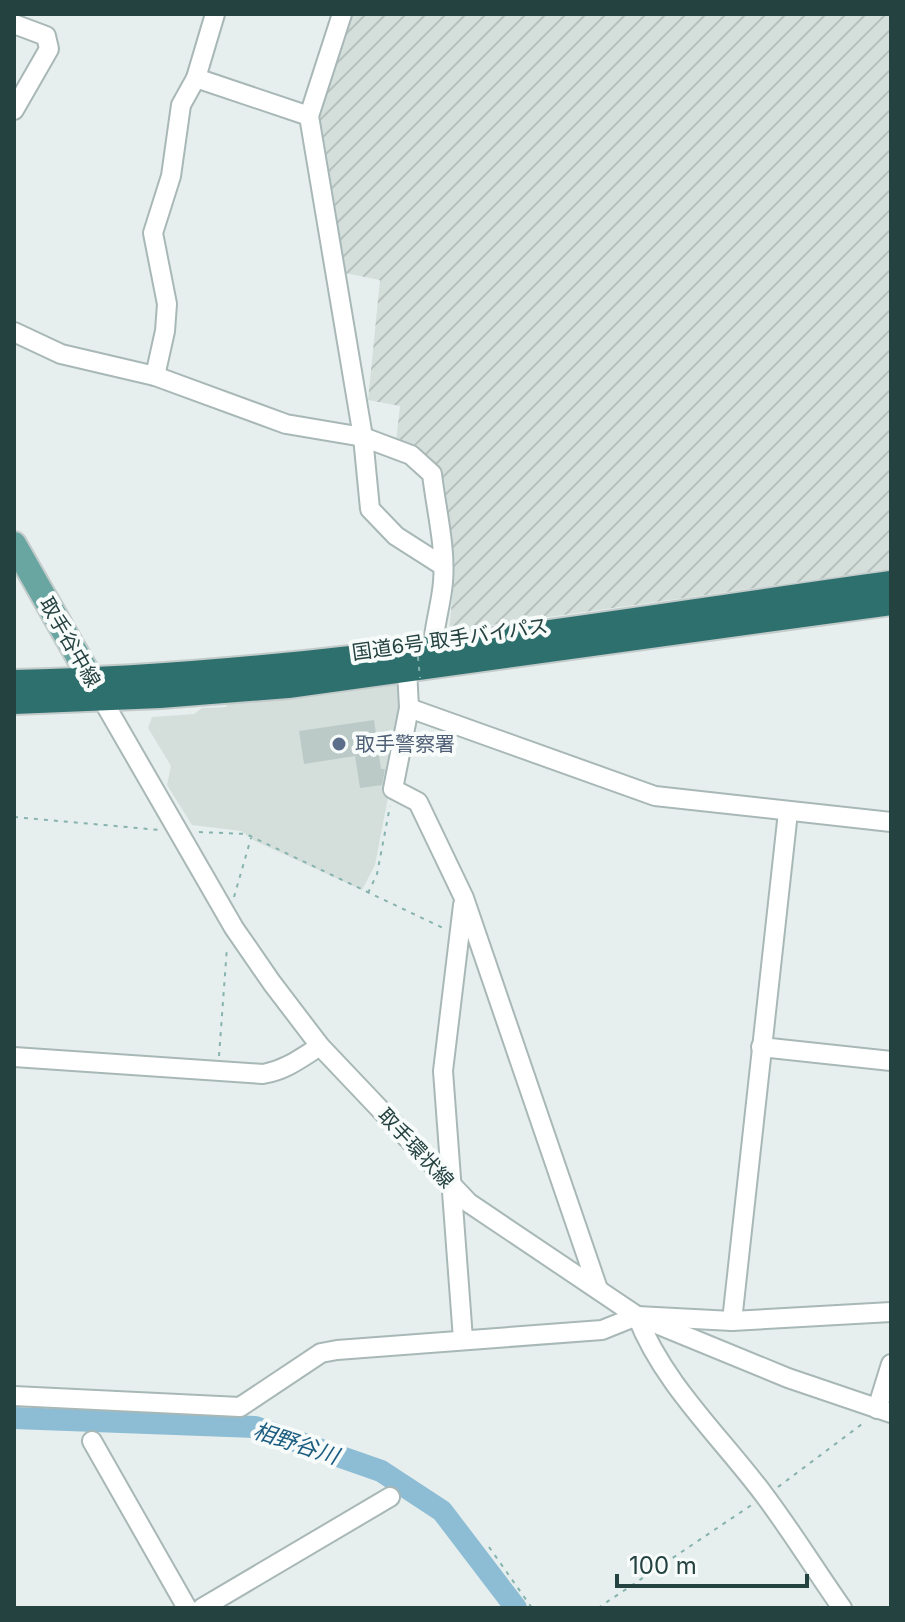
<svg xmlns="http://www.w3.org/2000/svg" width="905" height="1622" font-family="Inter,'Noto Sans JP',sans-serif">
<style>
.built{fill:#d4dfdc}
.industrial{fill:url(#industrial-furrows)}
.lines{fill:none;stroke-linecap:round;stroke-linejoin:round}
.river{stroke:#8dbcd5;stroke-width:22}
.building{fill:#bbcac6}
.minor-casing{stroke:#a8b8b6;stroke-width:22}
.major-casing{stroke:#c2caca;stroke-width:28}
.highway-casing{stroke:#c2caca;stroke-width:28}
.path{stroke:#86b3ae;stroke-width:2;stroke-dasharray:4 6;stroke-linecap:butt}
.minor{stroke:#fff;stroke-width:18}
.major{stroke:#69a6a1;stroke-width:24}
.highway{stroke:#2e706e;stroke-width:24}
.path-bridge{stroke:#86b3ae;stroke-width:2;stroke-dasharray:4 6;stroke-linecap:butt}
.service-dot{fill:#5c6f8a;stroke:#f7fbfa;stroke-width:3}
.labels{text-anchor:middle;stroke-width:8;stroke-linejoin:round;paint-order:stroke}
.street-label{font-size:20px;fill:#244240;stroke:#f7fbfa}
.service-label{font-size:20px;fill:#4e5e75;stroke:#f7fbfa;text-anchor:start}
.water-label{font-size:22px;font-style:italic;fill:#1b5d81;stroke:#f7fbfa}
</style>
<defs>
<pattern id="industrial-furrows" width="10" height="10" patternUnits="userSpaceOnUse" patternTransform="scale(2)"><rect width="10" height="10" fill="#d4dfdc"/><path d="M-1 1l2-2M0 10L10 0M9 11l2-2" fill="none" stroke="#b6c1be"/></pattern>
</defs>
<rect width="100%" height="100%" fill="#e6efed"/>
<polygon class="built" points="402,682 404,715 375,865 362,890 255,841 241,831 192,825 167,785 171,766 148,728 152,717 194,714 202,708 226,707 228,702"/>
<polygon class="industrial" points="351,14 891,14 891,569 449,631 454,580 442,471 396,441 400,406 368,400 380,280 340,272 317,120 337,50"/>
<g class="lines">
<polyline class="river" points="14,1418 255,1427 381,1471 442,1511 516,1608"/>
</g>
<polygon class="building" points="374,720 381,769 385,769 382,785 360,788 355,756 304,764 299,731"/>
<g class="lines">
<g class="minor-casing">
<g id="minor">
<polyline points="14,24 46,36 49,49 14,110"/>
<polyline points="196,78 215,14"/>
<polyline points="14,332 61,354 155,376 286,424 363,437 309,116 342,14"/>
<polyline points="155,376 165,331 167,304 153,233 171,176 181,105 196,78 309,116"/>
<path d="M434 658C431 633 441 608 443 582 446 547 436 509 432 474L411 455 363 437 370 509 396 536 443 566"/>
<polyline points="407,669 409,708 393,789 418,802 464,898 598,1289"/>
<polyline points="102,699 234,928 272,983 320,1046 469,1203 637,1316 788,1378 891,1413"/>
<polyline points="409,708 655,796 891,822"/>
<polyline points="761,1047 891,1061"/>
<path d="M14 1057 263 1074C286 1070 301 1058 320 1046"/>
<path d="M637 1316C663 1384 722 1438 765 1496 792 1532 816 1571 842 1608"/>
<polyline points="732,1321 788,812"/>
<polyline points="463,1339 443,1071 463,905"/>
<polyline points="14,1396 240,1407 321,1353 337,1350 602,1330 637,1316 732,1321 891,1312"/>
<polyline points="877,1409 891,1364"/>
<polyline points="92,1441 187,1608"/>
<polyline points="202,1608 390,1497"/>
</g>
</g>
<g class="major-casing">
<polyline id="major" points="14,544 100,695"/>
</g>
<g class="highway-casing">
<g id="highway">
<path d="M14 682C309 676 600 623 891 583"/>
<polyline points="14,702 160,696 288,686 891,603"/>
</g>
</g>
<g class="path">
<polyline points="14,817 160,830"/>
<polyline points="199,832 246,834 443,928"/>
<polyline points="368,893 377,874 390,806"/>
<polyline points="234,897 251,838"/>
<polyline points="219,1056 227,947"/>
<polyline points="778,1487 866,1421"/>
<polyline points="489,1547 532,1608"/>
<polyline points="598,1608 753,1504"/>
</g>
<use href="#minor" class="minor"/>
<use href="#major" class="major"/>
<use href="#highway" class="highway"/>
<polyline class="path-bridge" points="416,637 420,678"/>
</g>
<circle class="service-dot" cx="339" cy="744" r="8"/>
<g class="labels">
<g class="street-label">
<text transform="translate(450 639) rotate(-8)" y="7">国道6号 取手バイパス</text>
<text transform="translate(70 642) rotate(60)" y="7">取手谷中線</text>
<text transform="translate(416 1148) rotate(47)" y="7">取手環状線</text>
</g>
<g class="service-label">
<text x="355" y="751">取手警察署</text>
</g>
<g class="water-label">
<text transform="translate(296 1443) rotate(18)" y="8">相野谷川</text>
</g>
</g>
<rect width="905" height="1622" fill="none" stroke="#244240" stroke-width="32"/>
<path d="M617 1574v12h190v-12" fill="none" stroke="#244240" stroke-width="4"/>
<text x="629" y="1574" font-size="24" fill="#244240" stroke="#f7fbfa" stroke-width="6" paint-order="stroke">100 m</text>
</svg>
